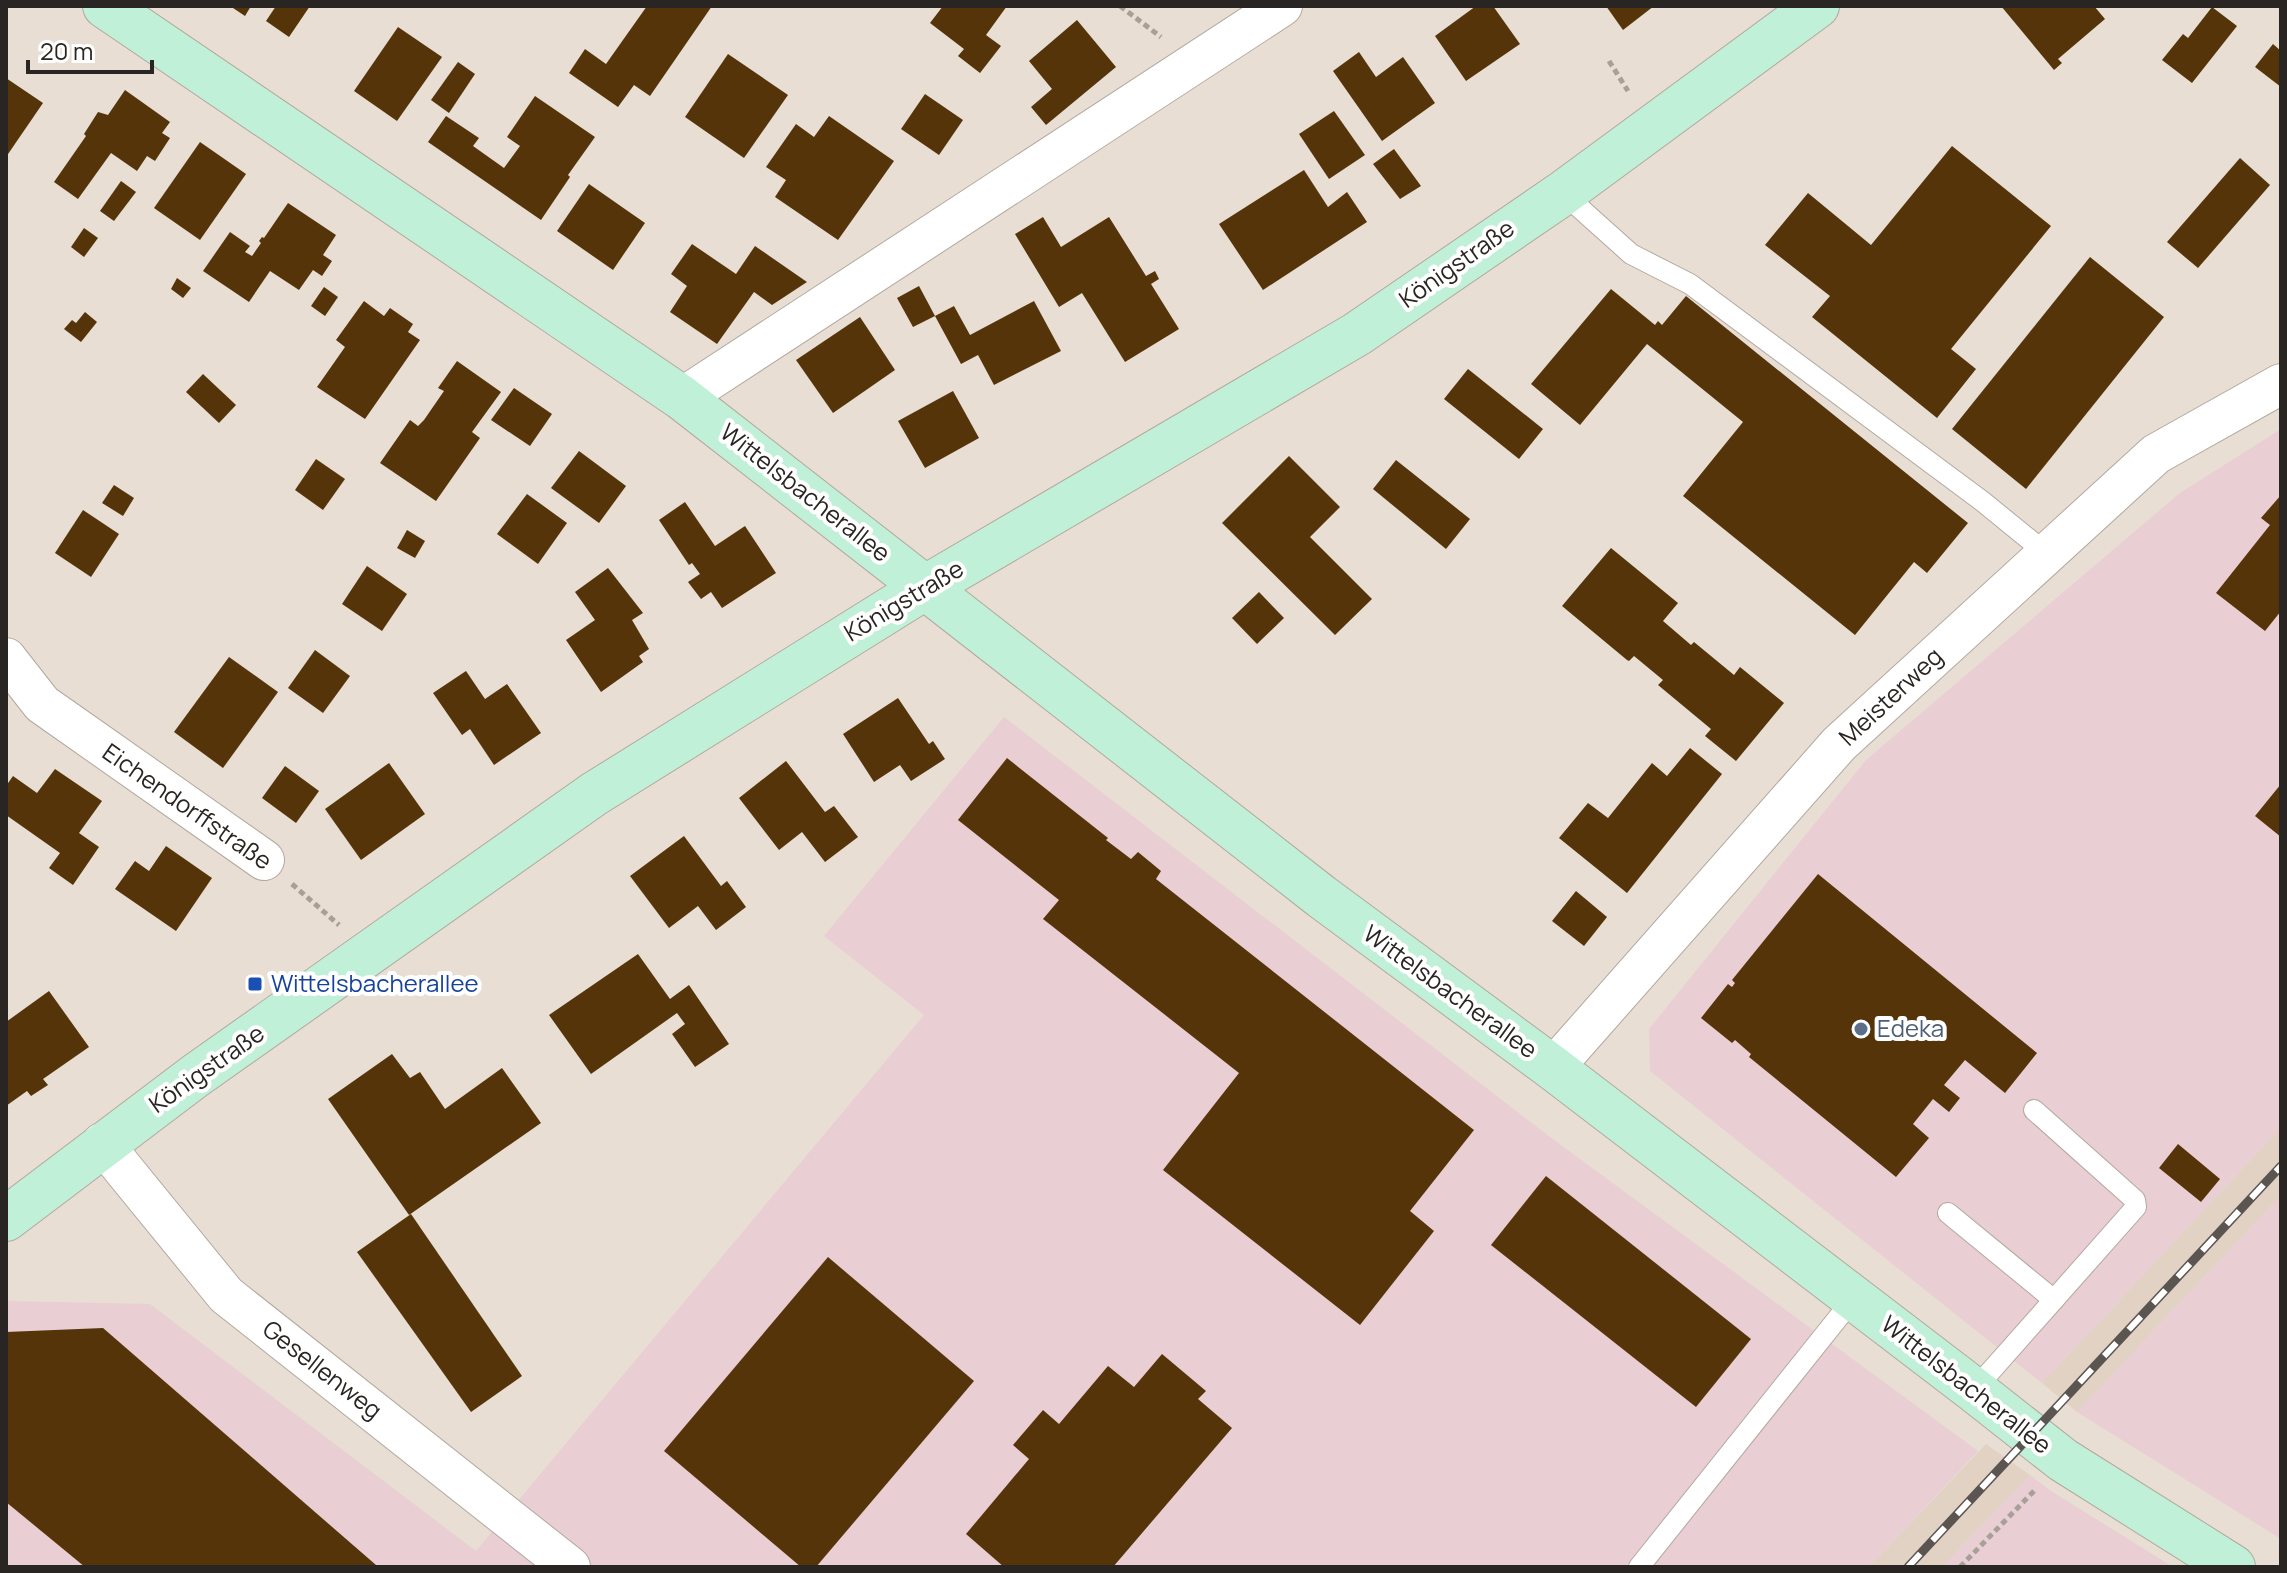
<svg xmlns="http://www.w3.org/2000/svg" width="2287" height="1573" font-family="Manrope,sans-serif">
<style>
.commercial{fill:#e9ced3}
.built{fill:#e2d2c4}
.building{fill:#553409}
.lines{fill:none;stroke-linecap:round;stroke-linejoin:round}
.lane-casing{stroke:#b2a89f;stroke-width:22}
.street-casing{stroke:#b2a89f;stroke-width:42}
.secondary-casing{stroke:#b2a89f;stroke-width:46}
.path{stroke:#a79f98;stroke-width:5;stroke-dasharray:6 4;stroke-linecap:butt}
.lane{stroke:#fff;stroke-width:20}
.street{stroke:#fff;stroke-width:40}
.secondary{stroke:#c1f0d8;stroke-width:44}
.rail-casing{stroke:#5b5551;stroke-width:9}
.rail{stroke:#fff;stroke-width:6;stroke-dasharray:18;stroke-linecap:butt}
.transit-dot{fill:#1a4fb4;stroke:#fff;stroke-width:3}
.service-dot{fill:#5c6f8a;stroke:#fff;stroke-width:3}
.labels{text-anchor:middle;stroke-width:8;stroke-linejoin:round;paint-order:stroke}
.street-label{font-size:24px;fill:#292522;stroke:#fff}
.transit-label{font-size:24px;fill:#164399;stroke:#fff;text-anchor:start}
.service-label{font-size:24px;fill:#4e5e75;stroke:#fff;text-anchor:start}
</style>
<rect width="100%" height="100%" fill="#e8ded4"/>
<g class="commercial">
<polygon points="2281,429 2281,1128 2042,1383 1650,1071 1649,1029 1866,760 2180,493"/>
<polygon points="1004,717 1550,1137 1978,1451 1869,1567 6,1567 6,1301 150,1304 476,1551 924,1015 824,936"/>
<polygon points="2281,1195 2281,1539 2077,1412"/>
<polygon points="2030,1475 2051,1491 2173,1567 1942,1567"/>
</g>
<g class="built">
<polygon points="2281,1128 2281,1195 2077,1412 2042,1383"/>
<polygon points="1986,1444 2030,1475 1942,1567 1869,1567"/>
</g>
<g class="building">
<polygon points="230,6 251,6 245,16"/>
<polygon points="276,6 310,6 289,37 266,21"/>
<polygon points="647,6 712,6 650,96 634,85 618,107 569,73 585,49 606,64"/>
<polygon points="943,6 1007,6 986,35 1001,46 980,73 958,56 964,49 930,23"/>
<polygon points="1476,6 1493,6 1520,44 1466,81 1435,36"/>
<polygon points="1606,6 1654,6 1623,30"/>
<polygon points="2001,6 2094,6 2105,19 2058,59 2062,63 2054,70"/>
<polygon points="2212,7 2237,26 2192,83 2162,60 2183,34 2188,38"/>
<polygon points="1077,20 1116,67 1046,125 1031,107 1052,89 1029,61"/>
<polygon points="398,27 442,57 397,121 354,91"/>
<polygon points="2273,44 2281,51 2281,87 2255,67"/>
<polygon points="1359,52 1376,77 1403,57 1435,103 1382,141 1333,71"/>
<polygon points="728,54 788,95 744,158 685,117"/>
<polygon points="458,62 475,74 449,113 431,100"/>
<polygon points="6,78 43,103 6,157"/>
<polygon points="125,90 170,122 162,133 170,138 155,161 147,156 137,171 111,153 78,199 54,182 86,136 84,134 98,112 108,115"/>
<polygon points="925,94 963,120 939,155 901,129"/>
<polygon points="535,96 595,137 568,175 570,177 541,220 428,142 446,116 479,138 473,146 504,168 520,146 507,137"/>
<polygon points="1334,111 1365,155 1329,179 1299,134"/>
<polygon points="829,116 894,161 838,240 775,197 786,180 766,167 796,124 814,137"/>
<polygon points="200,142 246,174 200,240 154,208"/>
<polygon points="1952,146 2051,226 1951,349 1976,369 1937,418 1812,317 1830,296 1765,245 1808,193 1871,245"/>
<polygon points="1394,149 1421,186 1400,199 1373,164"/>
<polygon points="2240,158 2270,185 2198,268 2167,242"/>
<polygon points="1304,170 1328,207 1347,192 1367,222 1263,290 1219,224"/>
<polygon points="121,181 136,192 114,221 100,211"/>
<polygon points="589,184 645,223 613,270 557,231"/>
<polygon points="288,203 336,235 323,255 332,261 322,276 313,270 299,290 270,271 249,302 203,271 230,232 250,246 245,252 252,256 261,243 259,241 262,237 264,238"/>
<polygon points="1043,217 1061,247 1109,217 1146,276 1155,271 1159,279 1151,284 1179,329 1125,362 1082,293 1059,307 1015,234"/>
<polygon points="84,228 98,238 84,257 71,247"/>
<polygon points="692,244 736,274 755,246 807,282 772,305 754,292 717,344 670,312 687,286 671,274"/>
<polygon points="2090,257 2164,317 2026,489 1952,429"/>
<polygon points="177,278 191,288 183,298 171,289"/>
<polygon points="919,286 935,316 913,327 897,298"/>
<polygon points="324,287 338,297 325,316 311,306"/>
<polygon points="1611,289 1655,325 1658,321 1662,325 1686,296 1968,523 1927,573 1914,562 1855,635 1683,496 1743,422 1647,344 1580,425 1531,384"/>
<polygon points="364,301 384,316 390,308 413,324 408,332 420,340 365,419 317,387 345,347 336,340"/>
<polygon points="1034,301 1061,351 994,385 978,355 961,364 935,316 954,306 970,335"/>
<polygon points="85,312 97,322 81,342 64,329 72,320 76,323"/>
<polygon points="860,317 895,370 833,413 796,360"/>
<polygon points="457,361 501,392 472,432 480,438 436,501 380,463 410,420 418,426 424,420 444,391 438,388"/>
<polygon points="1468,369 1543,429 1519,459 1444,399"/>
<polygon points="203,374 236,405 219,423 186,392"/>
<polygon points="514,388 552,414 530,446 491,420"/>
<polygon points="953,391 979,438 925,468 898,421"/>
<polygon points="579,451 626,486 599,523 551,488"/>
<polygon points="1289,456 1340,507 1310,537 1372,599 1335,635 1222,523"/>
<polygon points="316,459 345,479 323,510 295,490"/>
<polygon points="1396,460 1470,519 1446,549 1373,489"/>
<polygon points="114,485 134,498 123,516 102,503"/>
<polygon points="527,494 567,523 538,564 497,534"/>
<polygon points="2281,495 2281,611 2265,631 2216,593 2270,525 2261,518"/>
<polygon points="685,502 715,546 745,526 776,573 722,608 711,592 701,599 688,582 700,574 692,563 689,565 659,520"/>
<polygon points="83,510 119,534 91,577 55,553"/>
<polygon points="407,530 425,541 415,558 397,548"/>
<polygon points="1611,548 1678,603 1663,621 1691,645 1694,642 1734,675 1740,667 1784,703 1736,761 1705,736 1711,729 1658,685 1663,680 1634,656 1629,661 1627,660 1562,606"/>
<polygon points="367,566 407,594 382,631 342,604"/>
<polygon points="608,568 643,613 632,620 649,649 639,656 643,662 601,692 566,640 595,620 575,592"/>
<polygon points="1259,592 1284,618 1257,644 1232,618"/>
<polygon points="315,650 350,676 323,713 288,688"/>
<polygon points="229,657 278,692 223,768 174,732"/>
<polygon points="466,671 485,699 507,684 541,733 494,765 470,729 462,735 433,693"/>
<polygon points="898,698 929,744 933,741 945,759 911,781 900,765 874,782 843,734"/>
<polygon points="1690,748 1722,774 1627,893 1559,838 1588,803 1608,818 1652,763 1667,776"/>
<polygon points="1007,758 1108,838 1106,840 1131,859 1138,852 1161,871 1156,879 1474,1130 1410,1211 1434,1231 1360,1325 1163,1170 1239,1073 1043,919 1059,900 958,820"/>
<polygon points="786,761 825,812 834,806 858,837 825,862 802,832 779,850 739,798"/>
<polygon points="389,763 425,814 361,860 325,809"/>
<polygon points="285,766 319,791 296,823 262,798"/>
<polygon points="55,769 102,801 79,833 99,847 73,885 49,868 60,853 6,815 6,786 13,776 37,793"/>
<polygon points="2281,784 2281,837 2255,816"/>
<polygon points="684,836 721,886 727,881 746,907 716,930 698,906 669,928 630,876"/>
<polygon points="166,846 212,878 176,931 115,889 135,861 149,871"/>
<polygon points="1818,874 2037,1053 2005,1093 1965,1060 1944,1085 1960,1098 1949,1112 1933,1099 1913,1124 1929,1138 1896,1177 1749,1057 1751,1054 1735,1040 1732,1043 1701,1018 1728,984 1732,987 1735,983 1732,980"/>
<polygon points="1576,891 1607,917 1584,946 1552,921"/>
<polygon points="638,954 670,999 689,985 729,1044 695,1067 672,1034 685,1024 677,1013 591,1074 549,1015"/>
<polygon points="49,991 89,1047 43,1079 48,1085 31,1096 27,1091 6,1106 6,1022"/>
<polygon points="392,1054 410,1078 420,1072 445,1109 502,1068 541,1123 409,1215 328,1099"/>
<polygon points="2178,1144 2220,1179 2201,1202 2159,1168"/>
<polygon points="1546,1176 1751,1339 1696,1407 1491,1245"/>
<polygon points="411,1214 522,1376 471,1412 357,1252"/>
<polygon points="828,1257 974,1381 816,1567 801,1567 664,1451"/>
<polygon points="103,1328 376,1565 374,1567 85,1567 6,1502 6,1332"/>
<polygon points="1162,1354 1206,1391 1198,1399 1232,1428 1113,1567 1004,1567 966,1534 1029,1459 1013,1445 1043,1410 1059,1424 1108,1366 1134,1387"/>
</g>
<g class="lines">
<g class="lane-casing">
<g id="lane">
<polyline points="1563,193 1631,254 1690,284 1982,501 2047,554"/>
<polyline points="1948,1213 2054,1300"/>
<polyline points="1974,1390 2136,1207 2135,1200 2034,1110"/>
<polyline points="1639,1567 1854,1298"/>
</g>
</g>
<g class="street-casing">
<g id="street">
<polyline points="682,398 1282,6"/>
<polyline points="6,658 42,704 264,860"/>
<polyline points="1553,1068 1839,744 2156,454 2281,384"/>
<polyline points="102,1143 226,1295 570,1567"/>
</g>
</g>
<g class="secondary-casing">
<g id="secondary">
<polyline points="105,6 682,398 1322,897 1553,1068 1974,1390 2063,1460 2233,1567"/>
<polyline points="6,1219 195,1076 594,794 926,587 1357,334 1563,193 1817,6"/>
</g>
</g>
<g class="path">
<polyline points="1120,6 1161,37"/>
<polyline points="1609,61 1628,91"/>
<polyline points="292,884 339,925"/>
<polyline points="1960,1567 2035,1490"/>
</g>
<use href="#lane" class="lane"/>
<use href="#street" class="street"/>
<use href="#secondary" class="secondary"/>
<g class="rail-casing">
<polyline id="rail" points="1908,1567 2281,1166"/>
</g>
<use href="#rail" class="rail"/>
</g>
<rect class="transit-dot" x="247" y="976" width="16" height="16" rx="4"/>
<circle class="service-dot" cx="1861" cy="1029" r="8"/>
<g class="labels">
<g class="street-label">
<text transform="translate(1457 264) rotate(-35)" y="8">Königstraße</text>
<text transform="translate(805 493) rotate(38)" y="8">Wittelsbacherallee</text>
<text transform="translate(904 601) rotate(-31)" y="8">Königstraße</text>
<text transform="translate(1891 697) rotate(-43)" y="8">Meisterweg</text>
<text transform="translate(187 807) rotate(35)" y="8">Eichendorffstraße</text>
<text transform="translate(1450 992) rotate(36)" y="8">Wittelsbacherallee</text>
<text transform="translate(207 1069) rotate(-35)" y="8">Königstraße</text>
<text transform="translate(322 1370) rotate(38)" y="8">Gesellenweg</text>
<text transform="translate(1966 1385) rotate(38)" y="8">Wittelsbacherallee</text>
</g>
<g class="transit-label">
<text x="271" y="992">Wittelsbacherallee</text>
</g>
<g class="service-label">
<text x="1877" y="1037">Edeka</text>
</g>
</g>
<rect width="2287" height="1573" fill="none" stroke="#292522" stroke-width="16"/>
<path d="M28 60v12h124v-12" fill="none" stroke="#292522" stroke-width="4"/>
<text x="40" y="60" font-size="24" fill="#292522" stroke="#ffffff" stroke-width="6" paint-order="stroke">20 m</text>
</svg>
